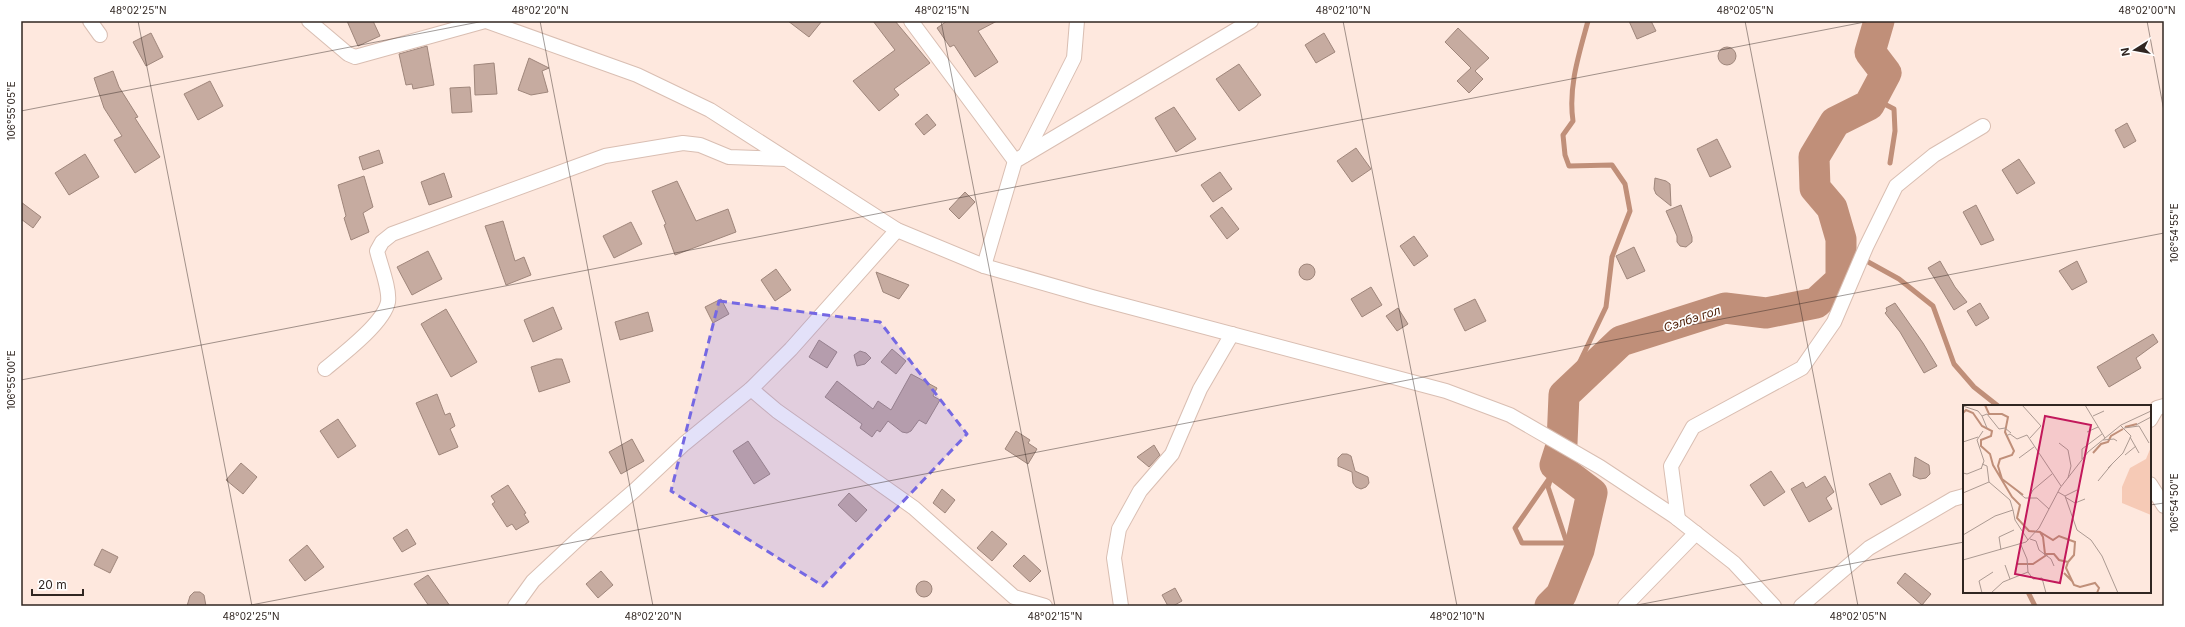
<svg xmlns="http://www.w3.org/2000/svg" width="2185" height="627" font-family="Inter,sans-serif">
<style>
.lines{fill:none;stroke-linecap:round;stroke-linejoin:round}
.stream{stroke:#c08f79;stroke-width:5}
.river{stroke:#c08f79;stroke-width:31}
.building{fill:#c6aba0;stroke:#9f867b}
.street-casing{stroke:#d9beb2;stroke-width:16}
.street{stroke:#fff;stroke-width:14}
.marked{fill:#7568e3;fill-opacity:0.2;stroke:#7568e3;stroke-width:3;stroke-dasharray:8 5;stroke-linejoin:round}
.ticks{fill:none;stroke:#302621;stroke-width:1;stroke-opacity:0.45}
.labels{text-anchor:middle;stroke-width:3.5;stroke-linejoin:round;paint-order:stroke}
.water-label{font-size:12px;font-style:italic;fill:#502109;stroke:#fff}
.inset-river{fill:none;stroke:#c08f79;stroke-width:2}
.inset-road{fill:none;stroke:#ac9a92;stroke-width:1}
.view{fill:#c2185b;fill-opacity:0.15;stroke:#c2185b;stroke-width:2}
.inset-edge{fill:none;stroke:#302621;stroke-width:2}
.neatline{fill:none;stroke:#302621;stroke-width:1.5}
.ticks-label{font-size:10px;text-anchor:middle;fill:#302621}
</style>
<rect width="100%" height="100%" fill="#fee8de"/>
<g class="lines">
<g class="stream">
<polyline points="1873,98 1894,109 1895,131 1890,163"/>
<polyline points="1841,239 1861,258 1899,279 1933,306 1954,364 1974,387 1998,406"/>
<path d="M1564 395 1606 307 1612 257 1630 211 1625 184 1612 165 1569 166 1565 155 1563 135 1573 121C1568 87 1579 54 1588 21"/>
<polyline points="1555,465 1548,487 1574,564"/>
<polyline points="1551,476 1515,528 1522,543 1567,543"/>
<polyline points="2028,592 2035,606"/>
</g>
<polyline class="river" points="1550,606 1561,595 1579,550 1592,493 1555,465 1562,443 1564,395 1621,341 1725,308 1766,313 1816,303 1841,280 1841,239 1832,208 1815,188 1814,157 1835,122 1869,105 1886,73 1870,52 1879,21"/>
</g>
<g class="building">
<polygon points="347,21 373,21 380,36 358,46"/>
<polygon points="788,21 822,21 809,37"/>
<polygon points="873,21 895,21 930,63 894,89 899,95 879,111 853,81 895,50"/>
<polygon points="947,21 997,21 978,31 998,62 975,77 954,45 950,47 937,28"/>
<polygon points="1629,21 1651,21 1656,31 1637,39"/>
<polygon points="1458,28 1489,58 1475,71 1483,79 1469,93 1457,81 1471,68 1445,42"/>
<polygon points="151,33 163,57 146,66 133,42"/>
<polygon points="1324,33 1335,52 1316,63 1305,45"/>
<polygon points="427,46 434,85 413,89 412,84 406,85 399,54"/>
<circle cx="1727" cy="56" r="9"/>
<polygon points="529,58 549,68 542,71 548,92 531,95 518,90"/>
<polygon points="494,63 497,94 475,95 474,65"/>
<polygon points="1239,64 1261,95 1239,111 1216,79"/>
<polygon points="113,71 119,87 138,117 135,118 160,157 135,173 114,140 122,136 104,108 94,78"/>
<polygon points="210,81 223,106 198,120 184,94"/>
<polygon points="470,87 472,112 452,113 450,88"/>
<polygon points="1174,107 1196,139 1176,152 1155,118"/>
<polygon points="927,114 936,125 924,135 915,124"/>
<polygon points="2127,123 2136,141 2124,148 2115,130"/>
<polygon points="1717,139 1731,167 1710,177 1697,149"/>
<polygon points="1356,148 1371,169 1352,182 1337,161"/>
<polygon points="379,150 383,163 363,170 359,157"/>
<polygon points="85,154 99,177 69,195 55,173"/>
<polygon points="2019,159 2035,183 2017,194 2002,170"/>
<polygon points="1220,172 1232,189 1213,202 1201,185"/>
<polygon points="444,173 452,197 429,205 421,182"/>
<polygon points="364,176 373,207 363,213 369,232 351,240 344,218 346,216 338,185"/>
<polygon points="1655,178 1666,181 1670,184 1671,206 1656,194 1654,189"/>
<polygon points="677,181 696,221 728,209 736,232 675,255 664,225 666,224 652,191"/>
<polygon points="965,192 975,202 959,219 949,209"/>
<polygon points="21,202 41,217 33,228 21,219"/>
<polygon points="1681,205 1692,237 1692,242 1686,247 1680,246 1677,242 1677,236 1666,211"/>
<polygon points="1976,205 1994,240 1981,245 1963,212"/>
<polygon points="1222,207 1239,229 1227,239 1210,216"/>
<polygon points="503,221 515,261 524,257 531,275 506,285 485,226"/>
<polygon points="631,222 642,244 614,258 603,236"/>
<polygon points="1414,236 1428,256 1414,266 1400,246"/>
<polygon points="1634,247 1645,271 1627,279 1616,256"/>
<polygon points="428,251 442,279 412,295 397,267"/>
<polygon points="1940,261 1955,287 1967,302 1954,310 1928,268"/>
<polygon points="2077,261 2087,282 2072,290 2059,271"/>
<circle cx="1307" cy="272" r="8"/>
<polygon points="776,269 791,290 775,301 761,280"/>
<polygon points="876,272 909,285 899,299 883,292"/>
<polygon points="1371,287 1382,305 1362,317 1351,299"/>
<polygon points="721,299 729,314 713,323 705,307"/>
<polygon points="1475,299 1486,321 1465,331 1454,309"/>
<polygon points="1895,303 1923,343 1937,366 1924,373 1900,332 1885,313 1887,311 1886,308"/>
<polygon points="1980,303 1989,318 1976,326 1967,311"/>
<polygon points="553,307 562,329 533,342 524,320"/>
<polygon points="1398,308 1408,324 1397,331 1386,316"/>
<polygon points="446,309 477,362 451,377 421,324"/>
<polygon points="648,312 653,331 620,340 615,322"/>
<polygon points="2153,334 2158,342 2136,358 2141,368 2109,387 2097,367"/>
<polygon points="819,340 837,352 827,368 809,357"/>
<polygon points="892,349 906,361 896,374 881,362"/>
<polygon points="860,351 866,353 871,358 865,364 857,366 854,355"/>
<polygon points="556,359 562,359 570,382 539,392 531,367"/>
<polygon points="911,374 937,388 933,396 940,400 926,424 919,420 911,431 907,433 902,432 888,421 880,432 877,430 872,437 860,428 862,424 825,397 837,381 873,409 878,401 891,410"/>
<polygon points="437,394 445,415 450,413 455,426 450,429 458,447 439,455 416,403"/>
<polygon points="338,419 356,446 338,458 320,431"/>
<polygon points="1016,431 1030,440 1028,443 1037,449 1028,464 1005,449"/>
<polygon points="632,439 644,461 621,474 609,452"/>
<polygon points="748,441 770,474 754,484 733,451"/>
<polygon points="1154,445 1160,455 1149,467 1137,457"/>
<polygon points="1342,454 1347,454 1351,456 1355,471 1368,477 1369,483 1366,487 1361,489 1356,487 1353,483 1352,472 1338,466 1338,458"/>
<polygon points="1915,457 1929,465 1930,474 1926,478 1920,479 1913,476"/>
<polygon points="241,463 257,477 243,494 226,480"/>
<polygon points="1771,471 1785,492 1764,506 1750,485"/>
<polygon points="1890,473 1901,495 1881,505 1869,484"/>
<polygon points="1825,476 1834,492 1826,498 1832,509 1809,522 1791,489 1803,482 1806,488"/>
<polygon points="508,485 526,513 524,514 529,522 516,530 512,524 507,527 492,504 495,502 491,496"/>
<polygon points="942,489 955,500 945,513 933,503"/>
<polygon points="849,493 867,510 856,522 838,505"/>
<polygon points="407,529 416,544 402,552 393,538"/>
<polygon points="992,531 1007,544 992,561 977,548"/>
<polygon points="307,545 324,567 305,581 289,560"/>
<polygon points="102,549 118,557 110,573 94,565"/>
<polygon points="1024,555 1041,571 1030,582 1013,566"/>
<polygon points="601,571 613,585 598,598 586,584"/>
<polygon points="1905,573 1931,594 1922,605 1897,583"/>
<polygon points="428,575 450,606 429,606 414,584"/>
<circle cx="924" cy="589" r="8"/>
<polygon points="1175,588 1182,601 1173,606 1168,606 1162,595"/>
<polygon points="194,592 200,592 204,595 206,606 187,606 190,596"/>
</g>
<g class="lines">
<g class="street-casing">
<g id="street">
<polyline points="90,21 100,35"/>
<polyline points="309,21 348,54 355,57 485,21"/>
<polyline points="486,21 637,75 710,110 897,230 984,266 1092,297 1446,391 1510,415 1600,467 1674,516 1734,563 1774,606"/>
<polyline points="911,21 1015,161"/>
<polyline points="1025,155 1074,58 1077,21"/>
<polyline points="984,266 1015,161 1251,21"/>
<path d="M325 369C342 355 384 323 388 302 390 289 380 264 377 251L382 242 392 234 605 156 683 143 700 145 729 157 786 159"/>
<polyline points="751,389 777,411 914,508 1014,597 1045,606"/>
<polyline points="2150,420 2157,408 2164,406"/>
<polyline points="2150,484 2164,506"/>
<polyline points="1678,519 1671,466 1693,427 1802,368 1834,322 1866,247 1896,186 1934,155 1983,126"/>
<polyline points="515,606 533,581 577,540 635,490 684,444 751,389 791,349 897,230"/>
<polyline points="1121,606 1114,558 1119,529 1140,491 1172,454 1200,389 1232,334"/>
<polyline points="1625,606 1696,533"/>
<polyline points="1801,606 1869,548 1953,499 1964,496"/>
</g>
</g>
<use href="#street" class="street"/>
</g>
<path class="marked" d="M719 301 880 322 967 434 823 586 671 491Z"/>
<path class="ticks" d="M138 21 252 606M540 21 653 606M941 21 1055 606M1343 21 1457 606M1745 21 1858 606M2147 21 2164 111M21 111 484 21M21 380 1870 21M2150 505 2164 503M246 606 2164 233M1632 606 1964 542"/>
<g class="labels">
<g class="water-label">
<text transform="translate(1692 319) rotate(-18)" y="4">Сэлбэ гол</text>
</g>
</g>
<g transform="translate(1963 405)">
<rect width="188" height="188" fill="#fee8de"/>
<path d="M188 42V110L159 98V82L167 63 183 54Z" fill="#f6cab6"/>
<path class="inset-river" d="M22 0 26 9H39L45 12 42 27 51 46 49 50 37 54 35 61 39 74 60 90M0 8 3 5 10 8 19 21 29 26 28 31 18 35V41L27 49 30 60 49 92 57 100 54 113 66 126 77 127 80 132 82 149H91L96 155 105 157 103 163 111 180 117 182 132 178 136 183 134 188M162 22 174 19M130 48 138 39 145 37 148 31 160 24M77 127 90 135 96 131 112 137 111 150 105 157M54 159H70L85 149M101 168 110 177"/>
<path class="inset-road" d="M59 0 78 21 67 33M122 0 142 33M0 1 15 6 19 11 24 9 36 24 42 23 48 28M19 11 24 23M130 11 141 6M173 20 188 12M161 23 176 21 186 38M124 27 135 22M43 31 47 29 54 34 64 30 98 81M167 32 176 48M140 35 151 34 154 36M0 37 15 32M96 38 105 45 108 61 105 73M162 50 173 41M56 53 71 42M119 54V44L139 29M145 63 160 48 168 31 157 20M18 64 21 56 14 35 20 26M0 68 4 69 19 63M135 76 149 59M54 86 62 93H74L86 104M95 87 102 91 114 125 128 135 139 151 155 188M0 88 26 77M102 91 114 85M66 92 70 85 89 69M102 92 112 98 122 94M50 105 52 115 65 135M0 130 32 111 50 105 47 95 26 77 24 61 19 59M67 134 73 136 76 145 88 154 91 161M58 140 64 154 65 167 70 174 79 173 83 188M38 145 36 132 51 125M0 155 63 137 76 123 97 83 125 47 158 20 188 6M42 160 47 174M19 188 16 176 30 167M28 188 40 177 65 167"/>
<path class="view" d="M82 11 128 20 97 178 52 169Z"/>
<rect width="188" height="188" class="inset-edge"/>
</g>
<rect width="2185" height="627" fill="none" stroke="#ffffff" stroke-width="44"/>
<g transform="translate(2135 50) rotate(259)" stroke="#ffffff" stroke-width="3" paint-order="stroke">
<path d="M0-3L7 15L0 10L-7 15Z" fill="#302621"/>
<text y="-6" font-size="11" font-weight="bold" text-anchor="middle" fill="#302621">N</text>
</g>
<path d="M32 589v6h51v-6" fill="none" stroke="#302621" stroke-width="2"/>
<text x="38" y="589" font-size="12" fill="#302621" stroke="#ffffff" stroke-width="3" paint-order="stroke">20 m</text>
<rect x="22" y="22" width="2141" height="583" class="neatline"/>
<g class="ticks-label">
<text x="138" y="14">48°02'25"N</text>
<text x="540" y="14">48°02'20"N</text>
<text x="942" y="14">48°02'15"N</text>
<text x="1343" y="14">48°02'10"N</text>
<text x="1745" y="14">48°02'05"N</text>
<text x="2147" y="14">48°02'00"N</text>
<text transform="translate(11 111) rotate(-90)" y="4">106°55'05"E</text>
<text transform="translate(2174 233) rotate(-90)" y="4">106°54'55"E</text>
<text transform="translate(11 380) rotate(-90)" y="4">106°55'00"E</text>
<text transform="translate(2174 503) rotate(-90)" y="4">106°54'50"E</text>
<text x="251" y="620">48°02'25"N</text>
<text x="653" y="620">48°02'20"N</text>
<text x="1055" y="620">48°02'15"N</text>
<text x="1457" y="620">48°02'10"N</text>
<text x="1858" y="620">48°02'05"N</text>
</g>
</svg>
